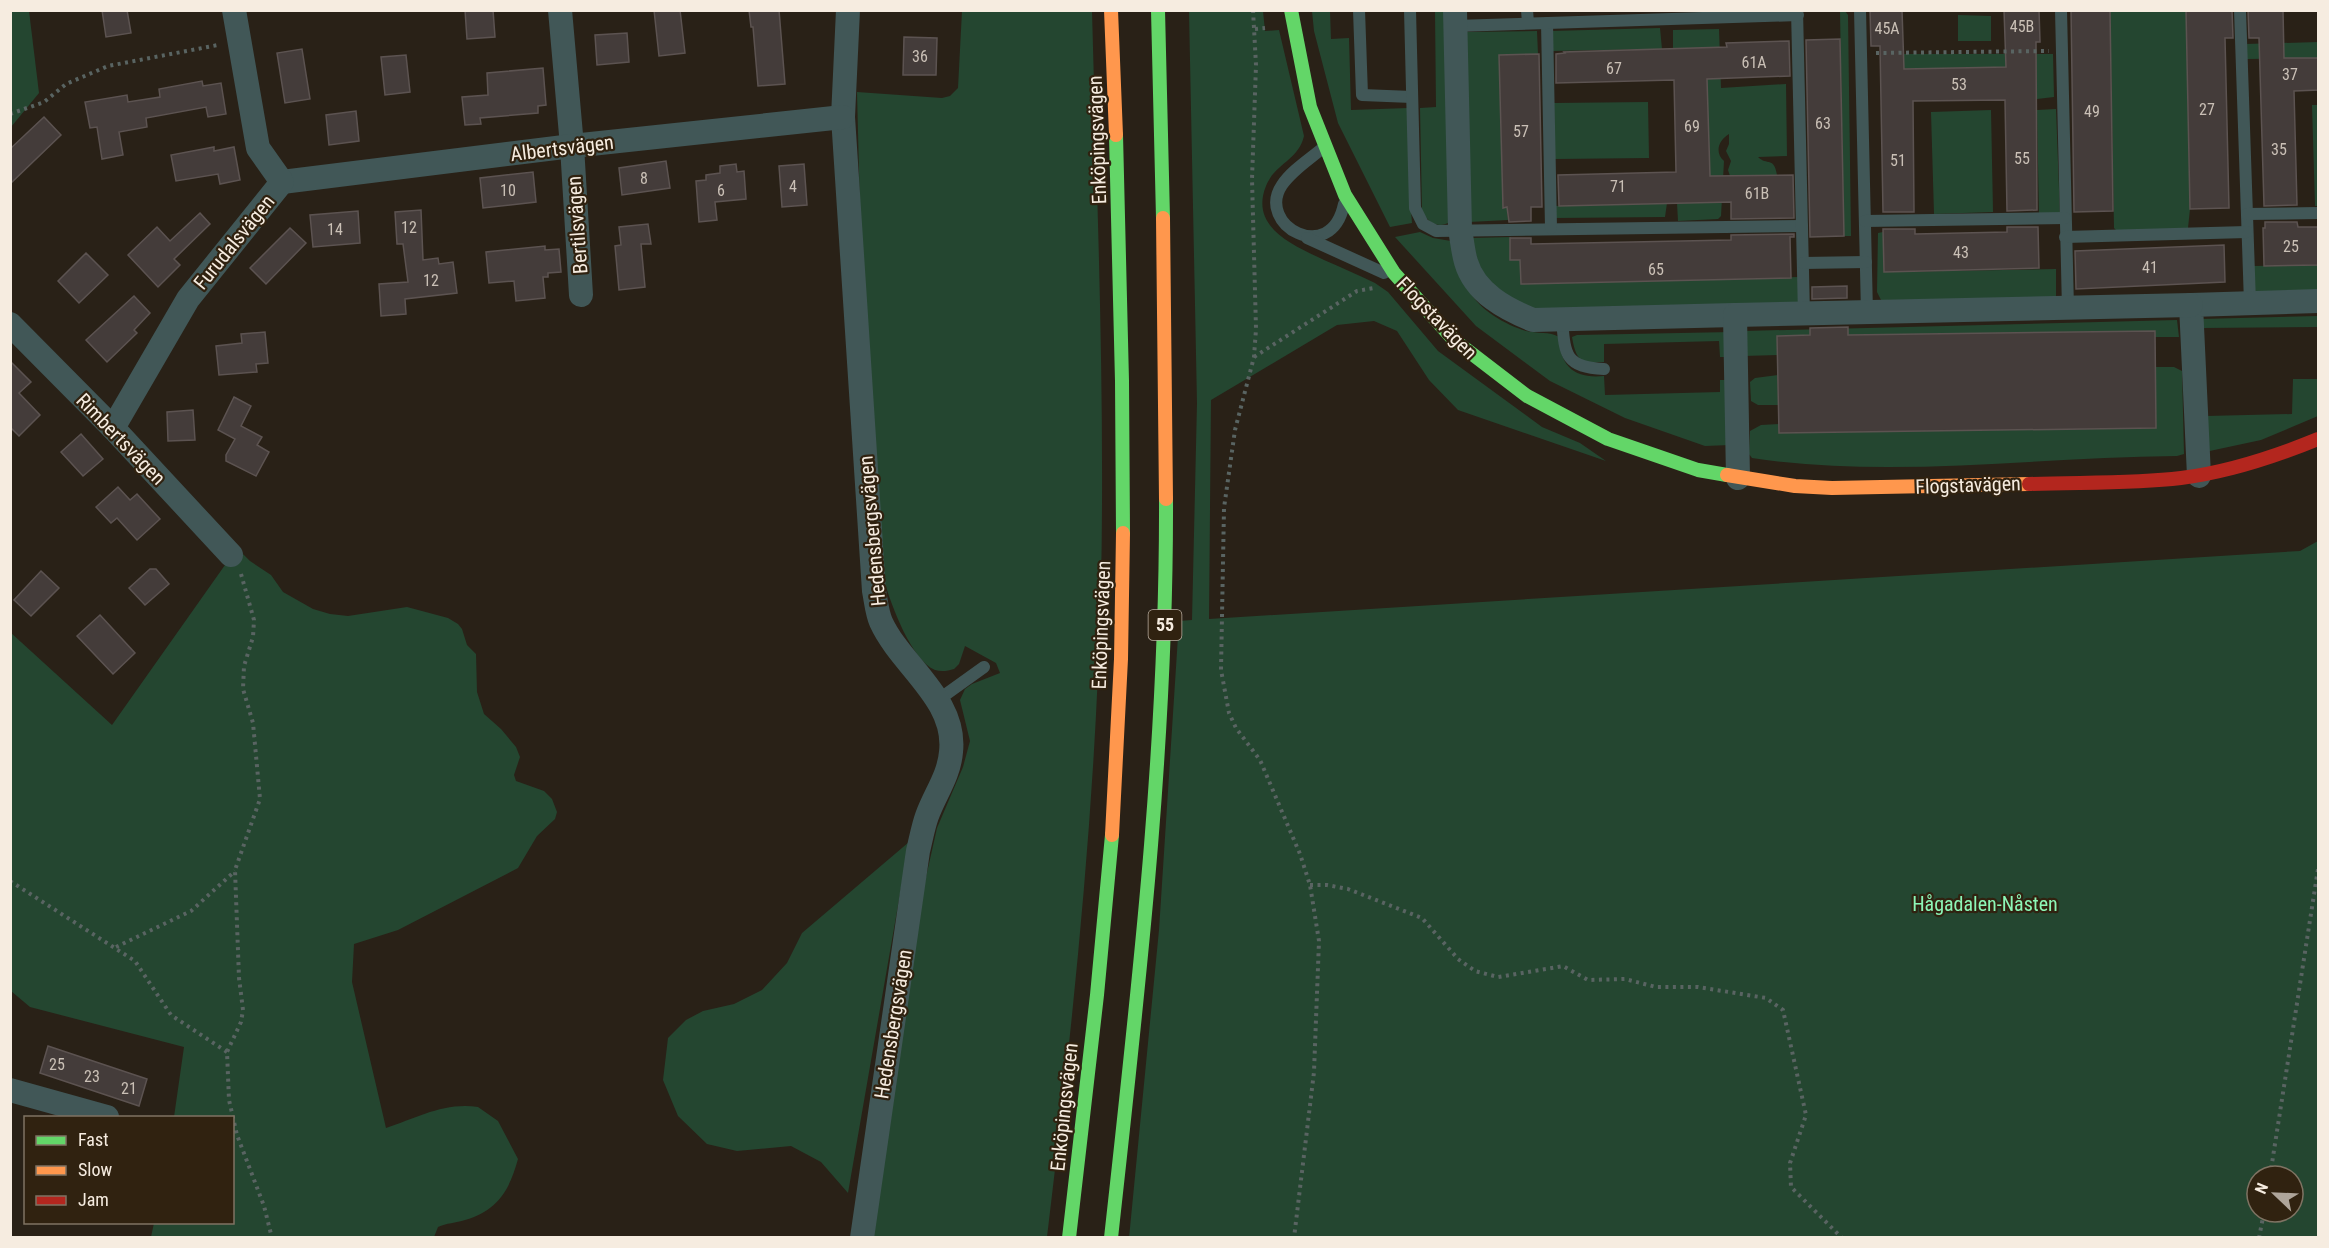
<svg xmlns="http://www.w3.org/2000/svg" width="2329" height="1248" font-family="'Roboto Condensed',sans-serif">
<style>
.green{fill:#244630;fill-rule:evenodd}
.building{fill:#443c3a;stroke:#5c5351;stroke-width:1.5}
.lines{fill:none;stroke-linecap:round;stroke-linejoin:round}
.path{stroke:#596462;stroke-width:4;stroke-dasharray:3 4.5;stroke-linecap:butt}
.lane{stroke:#415757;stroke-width:12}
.street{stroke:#415757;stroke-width:24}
.fast{stroke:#63d668;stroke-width:14}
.slow{stroke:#ff974d;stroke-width:14}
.jam{stroke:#b3261e;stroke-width:14}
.labels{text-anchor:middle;stroke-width:4.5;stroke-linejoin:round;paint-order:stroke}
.number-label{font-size:16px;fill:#cac0b6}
.shield{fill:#302210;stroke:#bbafa2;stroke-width:1.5}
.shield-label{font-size:18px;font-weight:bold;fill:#f6ece0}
.street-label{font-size:20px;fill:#f6ece0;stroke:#302210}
.park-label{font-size:20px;fill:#8cf6b7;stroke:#302210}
</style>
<rect width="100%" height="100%" fill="#292117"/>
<g class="green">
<polygon points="11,10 29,11 39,93 11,127"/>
<path d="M962 11H1092C1097 202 1105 394 1101 585 1096 804 1073 1021 1047 1237H871L922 895 937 828 963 767 970 741 960 700 965 689 972 684 1000 673 996 663 965 646 959 664 954 669C948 671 941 672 935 670 912 661 891 605 885 583L860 212 857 92 942 98 950 96 958 88Z"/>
<path d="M1189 11H1263L1265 31 1279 30 1304 136C1298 161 1275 163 1266 186 1249 228 1295 246 1324 260 1341 267 1358 275 1375 283L1388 292 1438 351 1542 427 1580 443 1606 461 1458 410 1429 380 1397 331 1374 321 1337 325 1211 400 1209 619 2300 551 2318 541V1237L1129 1238 1159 930 1179 621 1192 620 1197 403ZM2257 1176H2293V1212H2257Z"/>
<polygon points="1312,11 1330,11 1331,39 1349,38 1351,110 1408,108 1410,198 1412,223 1390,227 1338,123 1314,31"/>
<path d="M1435 11H1446L1450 222C1438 229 1429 223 1422 212L1420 108 1436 107Z"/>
<polygon points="1840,11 1845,11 1848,15 1851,236 1844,236"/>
<polygon points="2110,11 2186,11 2190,209 2188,228 2119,233 2114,228"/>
<polygon points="1958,15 1991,16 1991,41 1958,41"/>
<polygon points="1660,28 1662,49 1551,51 1551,31"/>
<path d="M1719 29 1721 88 1786 84 1787 156 1758 157C1767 166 1774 156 1777 175L1730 176 1728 170 1731 161 1726 151 1729 144V134C1719 140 1714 152 1724 161L1721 216 1718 219 1678 221 1677 203 1710 202 1706 48 1673 49V30Z"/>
<polygon points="1537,31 1538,54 1499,55 1503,208 1507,207 1508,220 1469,222 1465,32"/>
<polygon points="2318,42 2318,58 2246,59 2245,44"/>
<polygon points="1880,54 2053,54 2054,97 2037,99 2036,67 1881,69"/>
<polygon points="1648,102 1649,158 1555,159 1554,103"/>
<polygon points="2312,105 2318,105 2318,206 2315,206"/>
<polygon points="2056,109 2060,216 2039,216 2037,110"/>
<polygon points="1991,110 1993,212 1934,214 1931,112"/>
<polygon points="1667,203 1665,217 1554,218 1554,206"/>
<path d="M1420 232 1433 238 1451 241C1457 257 1462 275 1469 290 1479 310 1506 325 1526 331 1537 334 1550 331 1559 337 1560 367 1575 379 1604 376L1605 395 1720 392V380H1729L1730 445 1705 446 1625 418 1550 381 1476 326 1395 237Z"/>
<polygon points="1883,232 1884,272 2056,269 2056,299 1881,300 1877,292 1878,233"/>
<polygon points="1511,237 1510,259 1520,260 1521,284 1798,277 1798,304 1550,314 1516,305 1488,281 1479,267 1472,238"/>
<polygon points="2318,265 2318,294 2252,294 2252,266"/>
<polygon points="2318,316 2318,327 2202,328 2201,319"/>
<polygon points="2177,320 2179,337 2155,337 2155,331 1778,336 1778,355 1743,356 1744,331"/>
<path d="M1732 332V357H1720L1719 341 1604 344V362C1580 364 1576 360 1572 337L1577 335Z"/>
<path d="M2156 367H2174L2182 371 2184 454 2177 456C2036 457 1892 479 1752 458L1749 454 1750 431 1761 425 1779 424V433L2156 428Z"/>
<polygon points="1778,375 1778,405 1758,405 1751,401 1750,382 1755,378"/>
<polygon points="2293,379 2318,379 2318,416 2261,440 2205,452 2206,416 2292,414"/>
<path d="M237 548 250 561 271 575 283 592 313 609 330 614 348 616 407 607 448 618 458 624 462 629 467 645 476 654 477 692 484 714 501 729 516 747 520 757 514 775 516 781 544 791 552 799 557 812 555 819 537 836 518 868 398 930 354 944 352 982 386 1128C417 1118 444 1102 478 1107L498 1121 518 1159C509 1191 498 1210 465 1220 456 1223 446 1223 438 1227L434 1237H151L154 1223 232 1222V1118L174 1117 184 1047 30 1007 11 991 10 632 112 725Z"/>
<polygon points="909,842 848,1193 821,1162 791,1146 737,1151 707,1144 678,1116 663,1080 668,1038 686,1020 703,1011 734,1004 762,990 787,963 802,933"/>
</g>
<g class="building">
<polygon points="102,10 127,10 131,33 106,37"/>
<polygon points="465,10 493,10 495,37 467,39"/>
<polygon points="654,10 680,10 685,53 659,56"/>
<polygon points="749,10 779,10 785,84 758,86 753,27 751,27"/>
<polygon points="1870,10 1902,10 1904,69 2006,67 2004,10 2039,10 2040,42 2036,42 2037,210 2007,211 2005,100 1913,101 1914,212 1883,212 1880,46 1871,46"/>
<polygon points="2071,10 2110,10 2113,211 2074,212"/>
<polygon points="2186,10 2232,10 2233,38 2225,38 2229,208 2190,209"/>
<polygon points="2248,10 2283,10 2284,58 2319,58 2319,90 2294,91 2297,205 2264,206 2259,38 2249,38"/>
<polygon points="627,33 629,62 597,65 595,35"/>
<polygon points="904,37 937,38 936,75 903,75"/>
<polygon points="1840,39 1844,236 1810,237 1806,40"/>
<polygon points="1789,41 1790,76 1707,79 1710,176 1793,175 1794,218 1731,219 1731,202 1559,206 1558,175 1676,172 1674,80 1556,83 1556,54 1565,53 1564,52 1727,47 1726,43"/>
<polygon points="302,49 310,99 285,103 277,53"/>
<polygon points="1539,54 1542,207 1531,207 1531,221 1509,222 1507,207 1503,208 1499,55"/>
<polygon points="406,55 410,92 385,95 381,57"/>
<polygon points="543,68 546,105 538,106 538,113 480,118 481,124 465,125 462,97 488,95 487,73"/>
<polygon points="202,81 203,86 221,83 226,114 208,117 206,107 146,118 147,127 119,132 123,155 102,159 97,127 90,128 85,102 127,95 128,102 160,97 159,89"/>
<polygon points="356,111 359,141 329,145 326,115"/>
<polygon points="44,117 61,135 10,184 10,149"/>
<polygon points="214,147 214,151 234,147 240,180 220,184 218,174 176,181 171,155"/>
<polygon points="666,161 670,188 622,195 619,168"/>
<polygon points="736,164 737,172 744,171 746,199 715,202 717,220 699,222 696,181 706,180 706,175 720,173 720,166"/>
<polygon points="804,164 807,205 782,207 779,166"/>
<polygon points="533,172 536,202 483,208 480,178"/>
<polygon points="421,210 423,260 438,258 439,264 453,262 457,293 405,299 406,314 381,316 379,284 408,282 403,244 397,244 395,212"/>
<polygon points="358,211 360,243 313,247 310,215"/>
<polygon points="200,213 210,224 174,259 180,265 158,287 128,255 157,227 170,241"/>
<polygon points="2265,222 2297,222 2298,227 2319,227 2319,265 2264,266 2263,228 2265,228"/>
<polygon points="648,224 651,244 641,244 645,287 619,290 615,246 621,245 619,227"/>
<polygon points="2007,227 2038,227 2039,268 1884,272 1883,229 1915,229 1915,234 2007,232"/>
<polygon points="290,228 306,243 266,284 250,268"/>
<polygon points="1794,234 1794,237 1790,237 1791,278 1521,284 1520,260 1510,260 1510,238 1531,238 1531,244 1731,240 1731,235"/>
<polygon points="2224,245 2225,282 2076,289 2075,251"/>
<polygon points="545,246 545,250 559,249 561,272 548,273 548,277 543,277 545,298 516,301 514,281 489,283 486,252"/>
<polygon points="86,253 108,275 79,303 58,281"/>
<polygon points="1847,286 1847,298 1812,299 1812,287"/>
<polygon points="134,296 150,313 134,330 137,333 107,362 86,340"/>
<polygon points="1848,327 1848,335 2155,331 2156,428 1779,433 1777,336 1810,335 1810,328"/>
<polygon points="265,332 268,363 256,364 257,372 219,375 216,346 242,343 241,334"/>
<polygon points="10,361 31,382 19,393 40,415 19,436 10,427"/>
<polygon points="234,397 251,406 241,426 262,437 257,445 269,452 256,476 226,461 226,455 235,439 218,430"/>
<polygon points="193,410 195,440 168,441 167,412"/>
<polygon points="81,434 103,459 83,476 61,452"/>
<polygon points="118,487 130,500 137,494 160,519 137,540 117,518 111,523 96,507"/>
<polygon points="150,569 156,569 169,584 145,605 129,588"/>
<polygon points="41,571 59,588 31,616 14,600"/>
<polygon points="100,615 135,653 113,674 77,636"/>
<polygon points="48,1046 147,1079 139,1106 40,1073"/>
</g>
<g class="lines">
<g class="path">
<polyline points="1253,10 1256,65 1252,179 1256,329 1254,357 1235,430 1224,508 1221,670 1229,713 1236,728 1260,760 1300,854 1310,885 1319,941 1314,1072 1294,1238"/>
<polyline points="1255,29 1265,28"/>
<polyline points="1876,53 2049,51"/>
<polyline points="10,114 44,102 66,84 108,66 218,45"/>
<polyline points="1254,357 1357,291 1374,288"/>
<polyline points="241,574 254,620 253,637 244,666 243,689 253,723 260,799 235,870 239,978 243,1010 241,1022 227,1052 229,1100 237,1135 264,1206 272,1238"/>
<polyline points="10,881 135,961 171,1015 227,1052"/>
<polyline points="1310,885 1327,885 1348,889 1422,918 1458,959 1475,971 1498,977 1563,966 1588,980 1625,979 1656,987 1698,987 1766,998 1783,1010 1806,1115 1790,1163 1791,1187 1842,1238"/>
<polyline points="116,947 191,911 235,871"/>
<polyline points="2270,1176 2318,869"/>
<polyline points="2259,1238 2264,1212"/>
</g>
<g class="lane">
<polyline points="1359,10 1362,95 1412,97"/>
<polyline points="1410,10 1415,208 1423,224 1436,231 1802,226"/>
<polyline points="1527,10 1528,23"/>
<polyline points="1797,10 1804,315"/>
<polyline points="1860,10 1867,313"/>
<polyline points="2061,10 2068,309"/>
<polyline points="2240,10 2250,303"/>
<polyline points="1547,23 1551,228"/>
<polyline points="1455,26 1798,15"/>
<path d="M1324 147C1310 159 1292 170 1282 185 1255 225 1331 267 1344 204"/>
<polyline points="2247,214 2318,213"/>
<polyline points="1865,221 2065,218"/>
<polyline points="2065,237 2247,232"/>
<polyline points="1307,238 1384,273"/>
<polyline points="1803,263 1866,262"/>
<path d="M1562 320C1565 355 1565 367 1604 369"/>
<polyline points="938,700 984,667"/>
</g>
<g class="street">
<polyline points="560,10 572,146 581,295"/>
<path d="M848 10 843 117 874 591C876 601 877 613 881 622 901 666 957 699 951 752 949 776 935 794 927 816 923 827 921 839 918 851L862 1238"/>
<path d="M1455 10 1460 229C1462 240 1463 252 1466 262 1475 293 1506 309 1533 320L1735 315"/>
<polyline points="282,182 572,146 843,117"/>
<polyline points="10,324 113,428 231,555"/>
<polyline points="113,428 188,299 282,182 258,148 234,10"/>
<polyline points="2199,476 2191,305 2318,301"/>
<polyline points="1738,478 1735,315 2191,305"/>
<polyline points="10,1090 107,1117"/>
</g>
<g class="fast">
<polyline points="1158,10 1163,218"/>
<polyline points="1291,10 1310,107 1345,195 1394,273 1454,340 1527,396 1608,439 1698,470 1727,475"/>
<polyline points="1116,135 1122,381 1123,533"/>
<polyline points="1069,1238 1097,995 1112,835"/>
<path d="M1111 1238C1138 992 1167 747 1166 499"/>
</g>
<g class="slow">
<polyline points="1111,10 1116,135"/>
<polyline points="1163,218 1166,499"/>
<polyline points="1727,475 1795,486 1832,488 2029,484"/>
<polyline points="1112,835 1121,659 1123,533"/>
</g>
<path class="jam" d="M2029 484C2080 482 2131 484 2181 478 2229 472 2274 457 2318 439"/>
</g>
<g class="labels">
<g class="number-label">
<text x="2022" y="32">45B</text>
<text x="1887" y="34">45A</text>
<text x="920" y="62">36</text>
<text x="1754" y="68">61A</text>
<text x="1614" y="74">67</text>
<text x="2290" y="80">37</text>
<text x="1959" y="90">53</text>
<text x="2207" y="115">27</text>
<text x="2092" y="117">49</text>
<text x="1823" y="129">63</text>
<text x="1692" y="132">69</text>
<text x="1521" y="137">57</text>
<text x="2279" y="155">35</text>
<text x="2022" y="164">55</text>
<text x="1898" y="166">51</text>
<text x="644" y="184">8</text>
<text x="793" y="192">4</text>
<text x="1618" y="192">71</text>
<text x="508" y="196">10</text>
<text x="721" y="196">6</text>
<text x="1757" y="199">61B</text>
<text x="409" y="233">12</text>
<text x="335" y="235">14</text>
<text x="2291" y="252">25</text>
<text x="1961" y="258">43</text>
<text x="2150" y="273">41</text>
<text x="1656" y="275">65</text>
<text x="431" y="286">12</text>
<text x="57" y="1070">25</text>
<text x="92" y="1082">23</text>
<text x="129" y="1094">21</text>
</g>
<rect class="shield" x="1148.5" y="610" width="33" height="30" rx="4.5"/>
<g class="shield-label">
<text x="1165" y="631">55</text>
</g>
<g class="street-label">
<text transform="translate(1097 140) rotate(-92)" y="7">Enköpingsvägen</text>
<text transform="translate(562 148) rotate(-7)" y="7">Albertsvägen</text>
<text transform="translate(577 225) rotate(-94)" y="7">Bertilsvägen</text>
<text transform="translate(234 242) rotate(-51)" y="7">Furudalsvägen</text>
<text transform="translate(1437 318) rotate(46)" y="7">Flogstavägen</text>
<text transform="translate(121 439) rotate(46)" y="7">Rimbertsvägen</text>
<text transform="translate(1968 485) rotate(-2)" y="7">Flogstavägen</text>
<text transform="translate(872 531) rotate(-95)" y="7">Hedensbergsvägen</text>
<text transform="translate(1101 625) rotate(-88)" y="7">Enköpingsvägen</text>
<text transform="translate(893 1024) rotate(-81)" y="7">Hedensbergsvägen</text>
<text transform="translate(1064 1107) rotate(-84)" y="7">Enköpingsvägen</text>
</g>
<g class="park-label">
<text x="1985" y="911">Hågadalen-Nåsten</text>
</g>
</g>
<rect width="2329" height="1248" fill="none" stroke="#f6ece0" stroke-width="24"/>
<rect x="24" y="1116" width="210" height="108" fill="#302210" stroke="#7f7363" stroke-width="1.5"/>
<rect x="36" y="1136" width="30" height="9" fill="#63d668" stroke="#7f7363" stroke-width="1.5"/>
<text x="78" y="1146" font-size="18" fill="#f6ece0">Fast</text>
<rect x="36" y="1166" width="30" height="9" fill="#ff974d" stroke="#7f7363" stroke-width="1.5"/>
<text x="78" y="1176" font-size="18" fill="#f6ece0">Slow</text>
<rect x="36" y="1196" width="30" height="9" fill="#b3261e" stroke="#7f7363" stroke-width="1.5"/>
<text x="78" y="1206" font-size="18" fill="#f6ece0">Jam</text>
<g transform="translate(2275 1194) rotate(293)"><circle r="28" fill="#302210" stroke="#7f7363" stroke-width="1.5"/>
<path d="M0-4.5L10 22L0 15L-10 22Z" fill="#aea59a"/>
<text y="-9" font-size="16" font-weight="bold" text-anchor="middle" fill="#f6ece0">N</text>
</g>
</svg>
